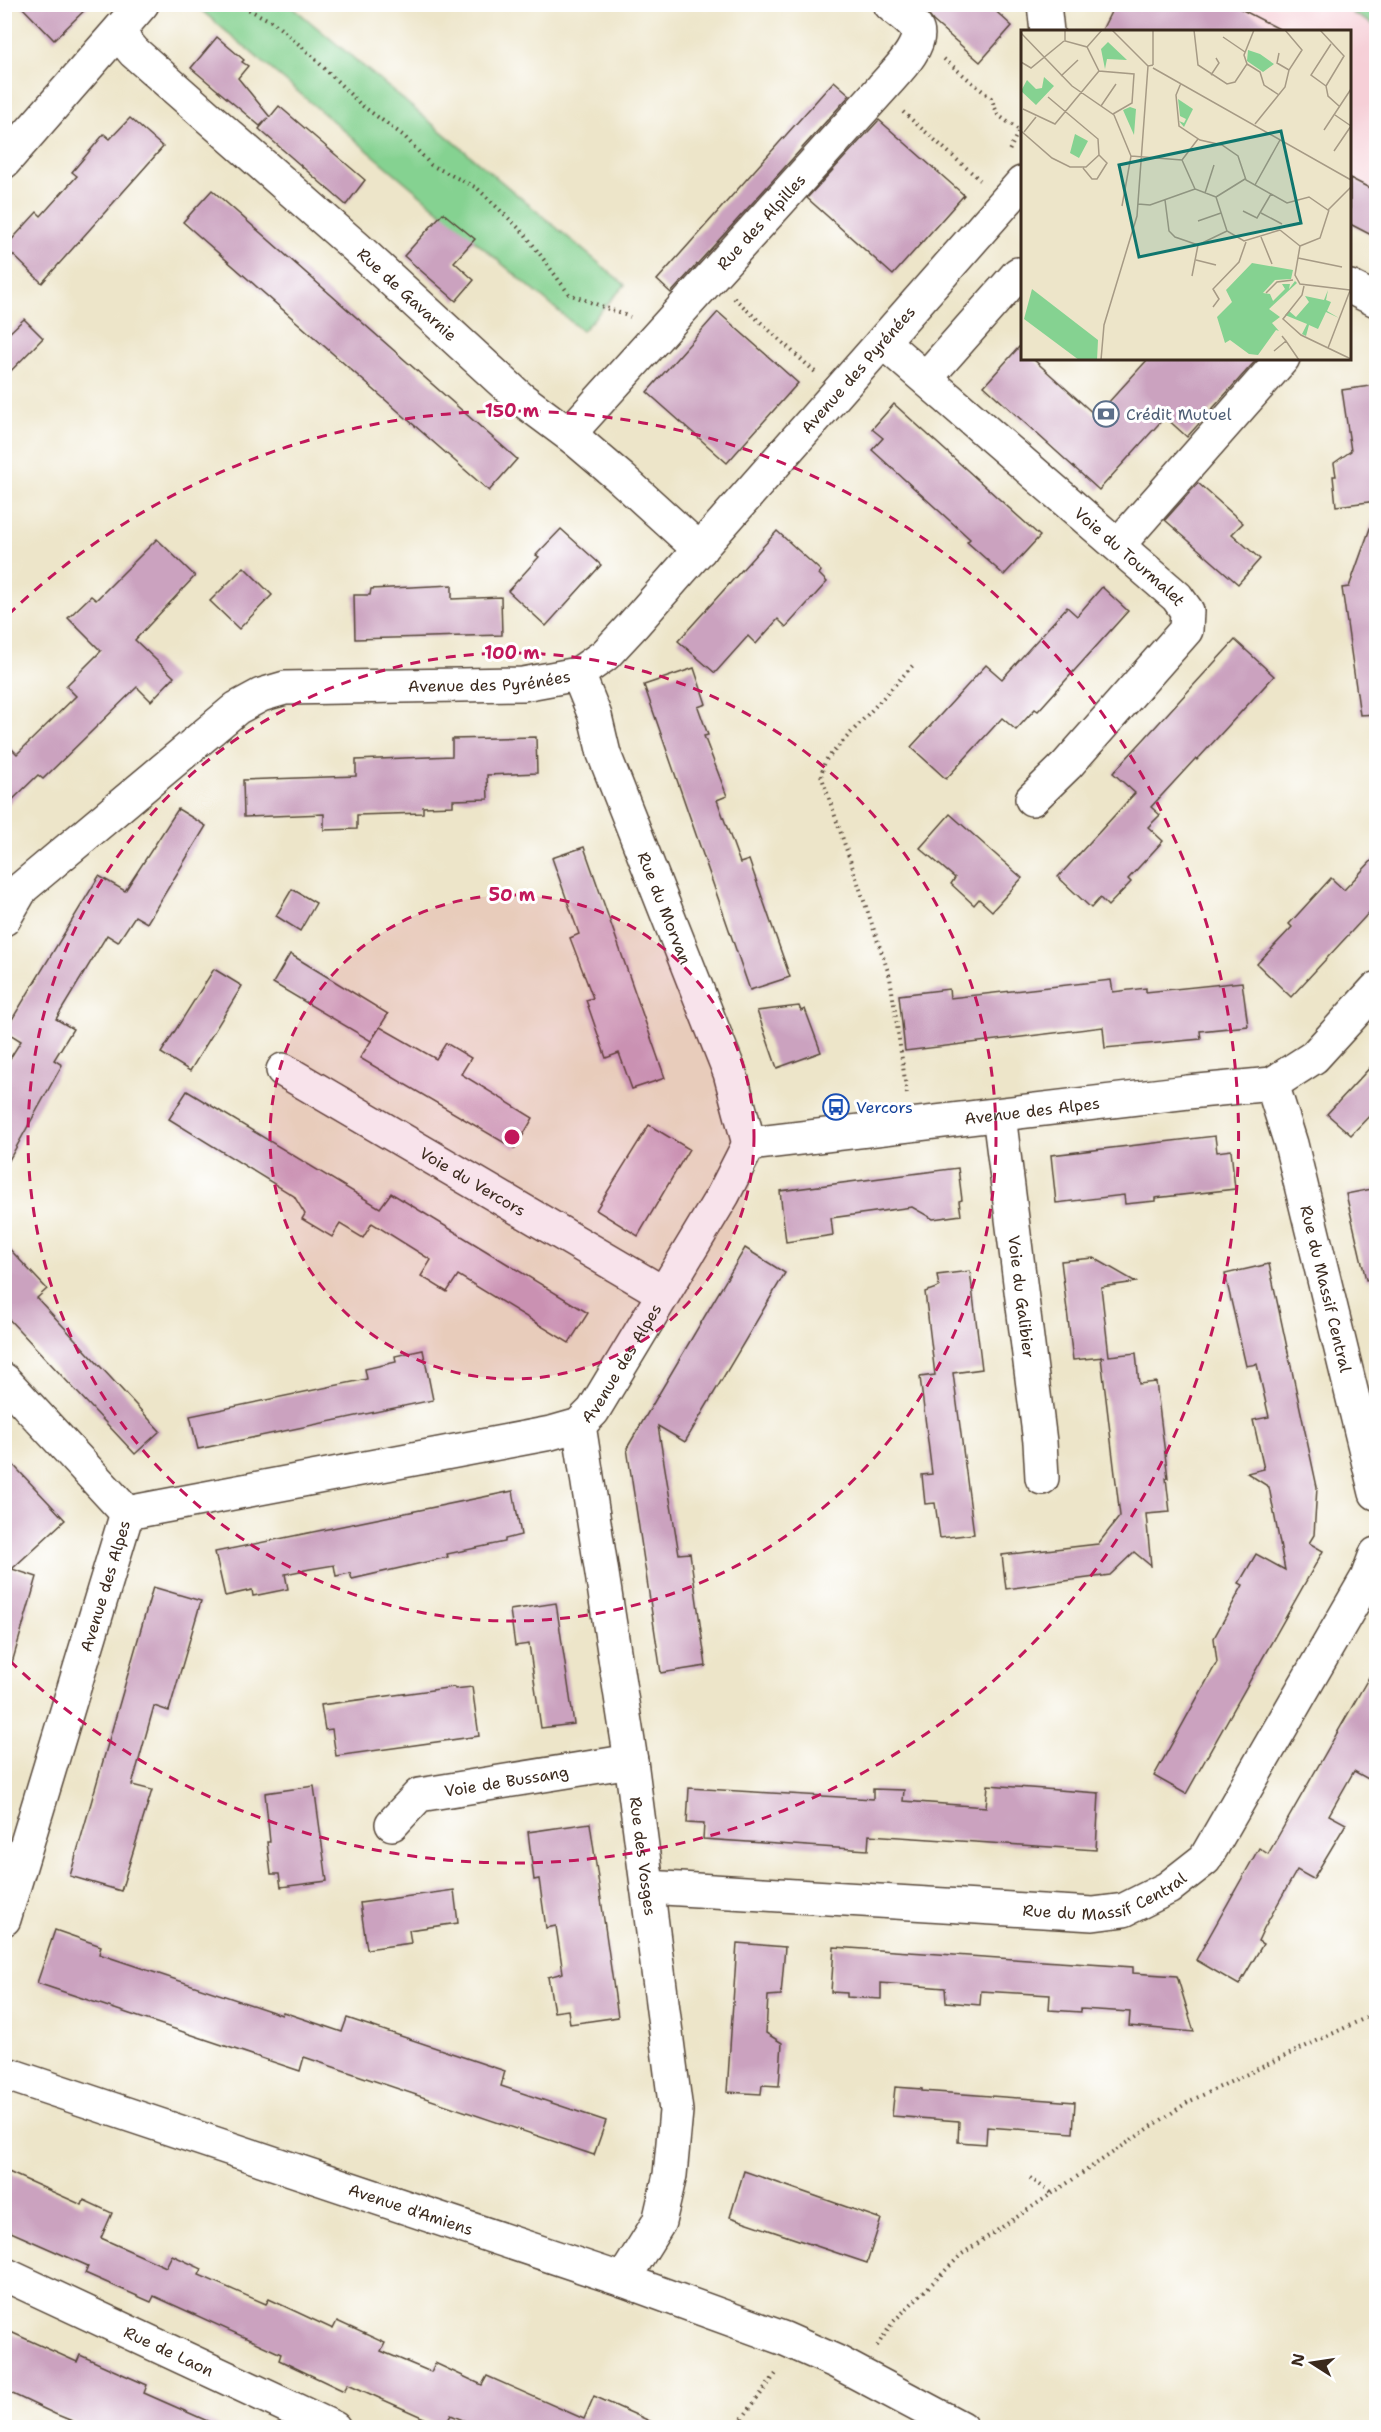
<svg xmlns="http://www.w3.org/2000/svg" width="1381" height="2432" font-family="'Shantell Sans',sans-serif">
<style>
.built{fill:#f6cfd7}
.green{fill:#85d291;stroke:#607e58;stroke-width:1.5}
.building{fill:#cba2bf}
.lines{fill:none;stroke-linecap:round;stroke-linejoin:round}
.minor-casing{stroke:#564638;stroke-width:36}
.major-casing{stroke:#564638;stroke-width:36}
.path{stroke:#564638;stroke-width:4;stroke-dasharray:1.5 4.5;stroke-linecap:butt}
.minor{stroke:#fff;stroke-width:33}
.major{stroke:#fff;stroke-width:33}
.ring{fill:none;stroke:#c2185b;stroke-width:3;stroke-dasharray:10 8}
.labels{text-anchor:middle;stroke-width:6;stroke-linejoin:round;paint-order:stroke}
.street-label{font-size:16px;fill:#3b2a1e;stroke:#fff}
.service-label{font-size:16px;fill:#4e5e75;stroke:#fff;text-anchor:start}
.transit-label{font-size:16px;fill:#164399;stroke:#fff;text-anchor:start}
.inset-road{fill:none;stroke:#a69a85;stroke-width:1.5}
.view{fill:#0f766e;fill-opacity:0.15;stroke:#0f766e;stroke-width:3}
.inset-edge{fill:none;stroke:#3b2a1e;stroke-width:3}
.centre{fill:#c2185b;stroke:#fff;stroke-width:3}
.ring-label{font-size:18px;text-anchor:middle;font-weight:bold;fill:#c2185b;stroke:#fff;stroke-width:6;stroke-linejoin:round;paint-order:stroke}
</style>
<rect width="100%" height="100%" fill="#fff"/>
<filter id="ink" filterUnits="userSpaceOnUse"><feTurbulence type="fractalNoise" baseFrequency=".0167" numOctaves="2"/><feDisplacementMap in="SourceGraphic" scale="12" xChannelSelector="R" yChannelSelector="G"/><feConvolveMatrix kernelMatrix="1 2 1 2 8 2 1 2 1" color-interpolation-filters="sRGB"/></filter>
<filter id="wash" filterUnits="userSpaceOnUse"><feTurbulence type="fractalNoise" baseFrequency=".008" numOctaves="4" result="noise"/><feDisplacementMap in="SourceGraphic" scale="24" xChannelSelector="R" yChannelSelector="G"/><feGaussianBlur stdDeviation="1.35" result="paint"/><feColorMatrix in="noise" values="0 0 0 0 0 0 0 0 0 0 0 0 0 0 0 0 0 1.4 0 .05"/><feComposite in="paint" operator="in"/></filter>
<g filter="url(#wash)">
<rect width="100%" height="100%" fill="#ede5c9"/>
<polygon class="built" points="1115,5 1376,5 1376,192 1350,178 1350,32 1101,32"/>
<g class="green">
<polygon points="195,5 290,5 625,285 582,331"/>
<polygon points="1356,5 1376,5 1376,26 1352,13"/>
</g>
<g id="blocks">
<g class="building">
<polygon points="19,4 91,4 54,40"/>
<polygon points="920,4 988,4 1012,26 980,62 933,21"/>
<polygon points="1115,4 1231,4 1285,32 1101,32"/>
<polygon points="217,37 244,60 242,62 248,66 238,78 270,117 279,106 365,180 346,205 259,129 268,118 260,126 191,68"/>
<polygon points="834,81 850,95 671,293 657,280"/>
<polygon points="130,118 163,147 42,283 5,247 37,212 41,216 77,176 72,172 104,134 110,139"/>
<polygon points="879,120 964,195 893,275 807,198"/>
<polygon points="1350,178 1377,192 1377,238 1350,224"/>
<polygon points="212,190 517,459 489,491 183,222"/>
<polygon points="443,213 475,239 454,262 474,280 456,301 404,256"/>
<polygon points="718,312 798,383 727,463 647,392"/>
<polygon points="24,319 43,338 4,378 4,338"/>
<polygon points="1019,347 1023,350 1023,358 1032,358 1096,416 1149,358 1258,358 1187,437 1165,417 1099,490 984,386"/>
<polygon points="1377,385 1377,501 1336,506 1333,476 1336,476 1334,463 1351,451 1342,390"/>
<polygon points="894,404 1040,536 1004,575 967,542 970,539 872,450 883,438 872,429"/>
<polygon points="1198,483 1243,523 1232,534 1260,559 1238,584 1165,520"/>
<polygon points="1373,520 1377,521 1377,714 1360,715 1342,588 1349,587"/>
<polygon points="561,529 601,565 546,626 508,591 539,557 536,555"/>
<polygon points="777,531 821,571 819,574 827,582 786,627 778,619 756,644 748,636 715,673 678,641"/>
<polygon points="157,539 195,576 135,640 174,677 151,701 137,687 43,779 38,775 4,808 4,741 17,754 76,696 66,686 101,651 68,618 91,596 96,600"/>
<polygon points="244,567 272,595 239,629 210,601"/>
<polygon points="452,585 452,599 501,597 502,635 355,639 354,595 370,595 371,589"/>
<polygon points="1102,587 1128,611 1038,711 1035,709 1016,730 1002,718 946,779 911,747 986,665 1002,679 1067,607 1077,616"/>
<polygon points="1235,640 1274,676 1197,760 1196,758 1151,807 1160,815 1148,827 1163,841 1128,879 1131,882 1108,906 1100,898 1091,908 1058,877 1135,793 1113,773"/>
<polygon points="694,668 706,704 698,707 708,735 704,736 727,796 717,800 740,863 749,860 790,977 750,990 644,685"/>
<polygon points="536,737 537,773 487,775 488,799 453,800 453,806 423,807 423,813 357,815 357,829 324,830 324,814 244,817 243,780 356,776 356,760 452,756 452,739"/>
<polygon points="178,809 206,826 147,923 135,916 118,942 107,935 56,1019 73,1029 54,1060 62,1065 4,1169 4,1068 21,1041 5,1031 99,876 125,891"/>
<polygon points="950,814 1022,878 992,911 979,899 974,905 951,884 955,878 920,848"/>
<polygon points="584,847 665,1078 632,1089 619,1053 606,1058 586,1000 593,998 570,938 579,934 552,858"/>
<polygon points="1377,855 1377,904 1291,997 1257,964 1292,927 1289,924 1331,878 1344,890"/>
<polygon points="292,889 316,903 300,931 276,916"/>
<polygon points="290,954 388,1014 371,1041 273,983"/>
<polygon points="214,969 242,986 190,1071 161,1053"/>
<polygon points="1111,980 1113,992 1146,988 1146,992 1242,982 1248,1026 1200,1031 1201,1039 1105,1048 1103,1027 905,1051 899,995 949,989 950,998"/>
<polygon points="799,1006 801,1011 805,1009 821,1052 777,1068 757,1011"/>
<polygon points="380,1027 436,1059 446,1043 471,1058 461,1074 533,1118 515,1149 360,1058"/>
<polygon points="1377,1060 1377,1108 1351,1135 1327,1114"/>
<polygon points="187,1091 380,1208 391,1193 588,1313 569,1343 458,1275 447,1292 421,1276 431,1260 372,1223 363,1238 340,1224 332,1237 302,1219 305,1214 294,1196 169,1119"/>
<polygon points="649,1125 689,1149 638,1236 596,1210"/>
<polygon points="1215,1136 1217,1152 1231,1150 1235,1189 1155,1198 1155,1201 1125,1204 1124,1195 1056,1203 1051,1155"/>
<polygon points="958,1168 962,1200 959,1201 961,1215 933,1219 912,1207 831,1218 833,1235 786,1242 780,1191"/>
<polygon points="1377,1188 1377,1278 1366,1280 1346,1194"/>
<polygon points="4,1243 47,1289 37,1298 160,1431 135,1454 4,1314"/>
<polygon points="745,1248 785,1273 685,1442 658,1426 679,1554 690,1553 706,1666 661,1673 627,1448"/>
<polygon points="1094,1258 1136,1282 1101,1287 1109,1356 1136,1353 1139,1384 1156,1382 1168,1478 1166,1478 1170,1512 1146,1514 1151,1566 1134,1552 1110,1575 1006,1589 1002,1555 1098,1544 1120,1516 1101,1357 1104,1357 1073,1360 1061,1261"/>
<polygon points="1269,1264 1317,1487 1314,1535 1309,1543 1323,1551 1186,1794 1154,1776 1217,1662 1214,1638 1243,1585 1239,1583 1256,1554 1285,1570 1269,1487 1247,1473 1264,1469 1253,1420 1269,1417 1257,1364 1246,1366 1225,1274"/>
<polygon points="970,1271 982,1369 953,1373 974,1534 940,1538 935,1503 925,1504 922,1475 932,1474 920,1377 935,1375 925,1292 939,1287 937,1275"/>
<polygon points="423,1350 433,1400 198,1449 190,1416 367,1379 365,1369 396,1362 395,1356"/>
<polygon points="4,1455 65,1520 12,1569 37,1577 12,1663 4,1662"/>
<polygon points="513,1491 521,1535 505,1539 505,1542 447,1554 448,1557 352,1579 350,1573 336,1576 334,1565 310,1569 285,1574 288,1589 253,1596 252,1590 225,1596 215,1552"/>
<polygon points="153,1587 201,1601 169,1711 154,1706 132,1785 152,1790 121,1891 70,1876"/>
<polygon points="556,1603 574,1724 541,1728 529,1644 515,1646 510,1610"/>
<polygon points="1377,1663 1377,1784 1354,1771 1329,1815 1346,1824 1313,1879 1297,1870 1264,1928 1258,1941 1263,1944 1239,1985 1196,1960 1259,1848 1268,1854"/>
<polygon points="454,1687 455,1689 472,1687 479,1736 336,1756 332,1729 325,1730 321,1705"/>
<polygon points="988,1785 1099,1793 1096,1850 869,1835 868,1850 837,1848 703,1839 704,1824 687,1823 689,1788 873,1799 873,1789 904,1790 903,1801 986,1807"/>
<polygon points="314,1786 327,1881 281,1887 279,1874 271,1874 267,1842 270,1842 265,1793"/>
<polygon points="590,1823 618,2017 570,2024 568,2010 554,2012 548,1977 563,1973 556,1926 546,1928 539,1879 534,1880 528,1832"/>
<polygon points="454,1890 458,1923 409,1930 411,1943 367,1949 360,1903"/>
<polygon points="55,1930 101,1946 99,1954 282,2015 283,2012 342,2032 347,2018 505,2071 501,2086 606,2121 594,2155 304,2057 300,2071 37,1983"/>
<polygon points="737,1943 785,1947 781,1995 768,1996 766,2033 782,2043 779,2086 762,2085 761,2094 727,2092"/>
<polygon points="834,1947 1133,1967 1133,1973 1177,1976 1194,2032 1129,2026 1130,2012 1081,2009 1081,2012 1049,2010 1050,1995 981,1991 980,2005 946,2002 945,1988 881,1983 881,1999 847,1997 847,1993 831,1992"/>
<polygon points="895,2087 922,2089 922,2091 1075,2102 1073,2133 987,2127 986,2144 958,2142 959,2121 892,2116"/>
<polygon points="4,2170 82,2205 84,2200 112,2213 101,2238 166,2267 172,2255 202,2269 199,2275 266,2304 269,2299 333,2329 337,2321 385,2343 381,2351 431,2372 435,2363 482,2385 487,2376 584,2419 594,2396 663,2427 479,2427 451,2415 444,2427 348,2384 344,2391 279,2360 281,2354 154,2296 151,2302 85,2273 88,2266 4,2229"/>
<polygon points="744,2171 881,2219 867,2263 730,2217"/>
<polygon points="4,2329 77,2362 80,2355 113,2370 147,2385 144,2393 221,2427 87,2427 55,2414 4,2390"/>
</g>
</g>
</g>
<g filter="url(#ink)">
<use href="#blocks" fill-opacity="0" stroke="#564638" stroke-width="1.5"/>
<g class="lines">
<g class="minor-casing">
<g id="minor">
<polyline points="1044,4 1047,32"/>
<path id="s1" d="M118 33 134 52 357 248 520 398 575 439 622 479 700 550"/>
<polyline points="1350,287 1376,300"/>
<path id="s2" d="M883 342 1177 597 1187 611 1186 630 1067 765 1032 799"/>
<polyline points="926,378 1018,274 1022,275"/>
<path id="s3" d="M575 439 578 424 882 88C892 76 926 44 916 28 910 19 898 12 890 4"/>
<polyline points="1119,544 1283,358"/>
<path id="s4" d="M578 674 595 716 604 754 730 1073 749 1144"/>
<path id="s5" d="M4 919 22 888 237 708 261 695 285 688 523 684 578 674 605 655 633 625 1022 183"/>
<path id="s6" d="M283 1070 663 1293"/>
<path id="s7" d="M1272 1084 1291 1144 1376 1493"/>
<path id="s8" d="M999 1115 1040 1442 1042 1478"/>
<path id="s9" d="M749 1144 1188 1092 1272 1084 1314 1057 1376 989"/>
<polyline points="4,1380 127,1513"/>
<path id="s10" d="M579 1425 631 1761 676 2111 670 2175 659 2222 623 2280"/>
<path id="s11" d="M127 1513 551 1433 579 1425 593 1411 723 1195 749 1144"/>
<path id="s12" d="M392 1824 419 1795 631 1761"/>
<path id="s13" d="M647 1887 1093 1914 1124 1910 1168 1888 1205 1859 1367 1578 1376 1554"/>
<path id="s14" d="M4 1919 127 1513"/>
<path id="s15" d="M4 2274 334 2428"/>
</g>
</g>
<g class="major-casing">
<g id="major">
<polyline points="4,162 142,4"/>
<path id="s16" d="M4 2073 623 2280 785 2339 837 2362 961 2428"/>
</g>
</g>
<g class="path">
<polyline points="238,4 273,22 310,54 361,105 404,136 431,165 477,188 525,234 569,294 630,317"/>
<polyline points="944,59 991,98 998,115 1019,130 1008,153"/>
<polyline points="903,112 980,180"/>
<polyline points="734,298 815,372"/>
<polyline points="907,1094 890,977 821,775 825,761 915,663"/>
<polyline points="1030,2178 1053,2194"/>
<polyline points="877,2346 893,2322 962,2254 1188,2102 1376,2013"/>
<polyline points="735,2428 778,2371"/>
</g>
<use href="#minor" class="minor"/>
<use href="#major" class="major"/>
</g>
</g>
<circle cx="512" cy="1137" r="242" fill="#c2185b" fill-opacity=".12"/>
<g class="ring">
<circle cx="512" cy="1137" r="242"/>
<circle cx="512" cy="1137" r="484"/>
<path d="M8 615A726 726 0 1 1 8 1659"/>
</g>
<defs>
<g id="bank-ring" transform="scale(1.35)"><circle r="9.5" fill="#fff" stroke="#5c6f8a" stroke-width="1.5"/><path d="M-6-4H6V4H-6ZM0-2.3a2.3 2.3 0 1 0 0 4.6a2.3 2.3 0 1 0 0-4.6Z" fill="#5c6f8a"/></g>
<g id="bus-ring" transform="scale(1.35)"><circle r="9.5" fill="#fff" stroke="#1a4fb4" stroke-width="1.5"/><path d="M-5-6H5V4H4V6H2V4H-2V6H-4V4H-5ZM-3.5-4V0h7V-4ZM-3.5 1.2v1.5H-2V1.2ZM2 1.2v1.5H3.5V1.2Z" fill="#1a4fb4"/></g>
</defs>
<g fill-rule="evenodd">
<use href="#bank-ring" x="1106" y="414"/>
<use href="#bus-ring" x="836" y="1107"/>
</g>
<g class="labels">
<g class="street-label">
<text dy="6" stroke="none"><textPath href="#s3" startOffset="288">Rue des Alpilles</textPath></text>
<text dy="6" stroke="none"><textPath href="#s1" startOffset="390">Rue de Gavarnie</textPath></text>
<text dy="6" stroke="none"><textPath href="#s5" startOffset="1077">Avenue des Pyrénées</textPath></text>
<text dy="6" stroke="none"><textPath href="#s2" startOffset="327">Voie du Tourmalet</textPath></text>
<text dy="6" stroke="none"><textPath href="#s5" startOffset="573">Avenue des Pyrénées</textPath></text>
<text dy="6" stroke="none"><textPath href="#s4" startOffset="250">Rue du Morvan</textPath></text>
<text dy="6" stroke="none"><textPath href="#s9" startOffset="285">Avenue des Alpes</textPath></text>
<text dy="6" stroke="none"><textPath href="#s6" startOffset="220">Voie du Vercors</textPath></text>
<text dy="6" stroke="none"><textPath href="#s7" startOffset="212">Rue du Massif Central</textPath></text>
<text dy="6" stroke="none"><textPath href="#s8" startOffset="183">Voie du Galibier</textPath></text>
<text dy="6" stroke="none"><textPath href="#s11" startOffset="536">Avenue des Alpes</textPath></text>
<text dy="6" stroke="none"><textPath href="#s14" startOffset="348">Avenue des Alpes</textPath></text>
<text dy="6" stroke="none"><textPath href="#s12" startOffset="128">Voie de Bussang</textPath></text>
<text dy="6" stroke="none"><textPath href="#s10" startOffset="436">Rue des Vosges</textPath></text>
<text dy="6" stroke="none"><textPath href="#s13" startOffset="462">Rue du Massif Central</textPath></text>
<text dy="6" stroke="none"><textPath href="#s16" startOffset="429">Avenue d'Amiens</textPath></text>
<text dy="6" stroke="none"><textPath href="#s15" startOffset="182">Rue de Laon</textPath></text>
</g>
<g class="service-label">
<text x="1126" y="420">Crédit Mutuel</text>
</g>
<g class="transit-label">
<text x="856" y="1113">Vercors</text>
</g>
</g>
<g transform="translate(1021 30)">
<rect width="330" height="330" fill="#ede5c9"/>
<path d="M87 12 106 30 86 29 84 39 80 19ZM227 20 239 24 253 34 242 42 226 31ZM23 47 33 56 15 75 0 61 6 50 15 59 21 58ZM157 69 172 79 163 97 158 91 163 93 165 89 159 86ZM109 77 115 79 113 105 102 80ZM54 104 67 111 58 128 49 123ZM231 233 272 240 270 249 254 250 242 263 249 264 252 271 264 259 261 254H269L268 259 274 251 276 253 248 279 259 287 251 293 258 301 255 300 237 325 228 324 209 310 204 313 196 287 211 272 205 260ZM11 259 77 310 76 330H58L3 289ZM307 260 305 270 310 272 306 281 318 288 305 282 297 299 288 295 285 306 281 304 286 294 264 285 268 281 275 287 288 272 284 266 303 270Z" fill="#85d291"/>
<path class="inset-road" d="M44 0V11L66 17 78 41 113 44 111 73 92 84M91 0 127 36M132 0V35M173 0 177 35 206 54 214 52 226 34 223 25 233 0M299 0 323 26 305 56 307 66 318 76M0 3 51 56 93 85 110 126 101 176M202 7 224 22M66 17 81 0M258 23 256 33 268 40M0 32 10 38 43 11M226 34 239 42 243 55 258 65M132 38 330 150M190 45 198 33 195 28M40 46 57 30M160 53 155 65 158 96 179 110 201 115 217 126 225 150 266 173 288 167 307 180 330 157M305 56 290 45 310 14M27 67 77 109 78 125M80 76 95 54M2 79 34 94 78 41M314 85 330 96M234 94 264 57 268 40 281 20 264 0M303 100 330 59M0 101 31 128 49 137H65L78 125M3 102 15 87M313 121 330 96M110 126 161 130M161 130 174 159 195 167M161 130 177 109M62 138 71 149H76L86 133 78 125M234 155 259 110M184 163 193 135M195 167 206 201 223 211 259 200M195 167 224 149M144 170 148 201 154 207 177 215 206 201M117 174 129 175 174 159M222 181 236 188 250 164M240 183 261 194M177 191 200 183M259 200 279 216M240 207 251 234M279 216 274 245 279 254 329 260M279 216 299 208 308 180M277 228 321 237M175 230 195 235M171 246 177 215M283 256 281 265 262 289 280 305 330 329M245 263 256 252 272 250M192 277 198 269 192 259 218 232 225 212M265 311 278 330M307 318 330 258M253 321 265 311 261 306M80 330 83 295 116 186 127 36 132 35"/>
<path class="view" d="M260 101 280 193 118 227 98 135Z"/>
<rect width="330" height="330" class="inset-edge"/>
</g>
<circle cx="512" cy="1137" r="9" class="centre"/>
<g class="ring-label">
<text x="512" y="417">150 m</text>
<text x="512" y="659">100 m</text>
<text x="512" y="901">50 m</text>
</g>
<rect width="1381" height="2432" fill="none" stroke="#fff" stroke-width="24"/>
<g transform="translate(1312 2363) rotate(282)" stroke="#ffffff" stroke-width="4.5" paint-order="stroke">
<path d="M0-4.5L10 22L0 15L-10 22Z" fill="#3b2a1e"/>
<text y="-9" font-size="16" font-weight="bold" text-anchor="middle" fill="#3b2a1e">N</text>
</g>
</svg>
